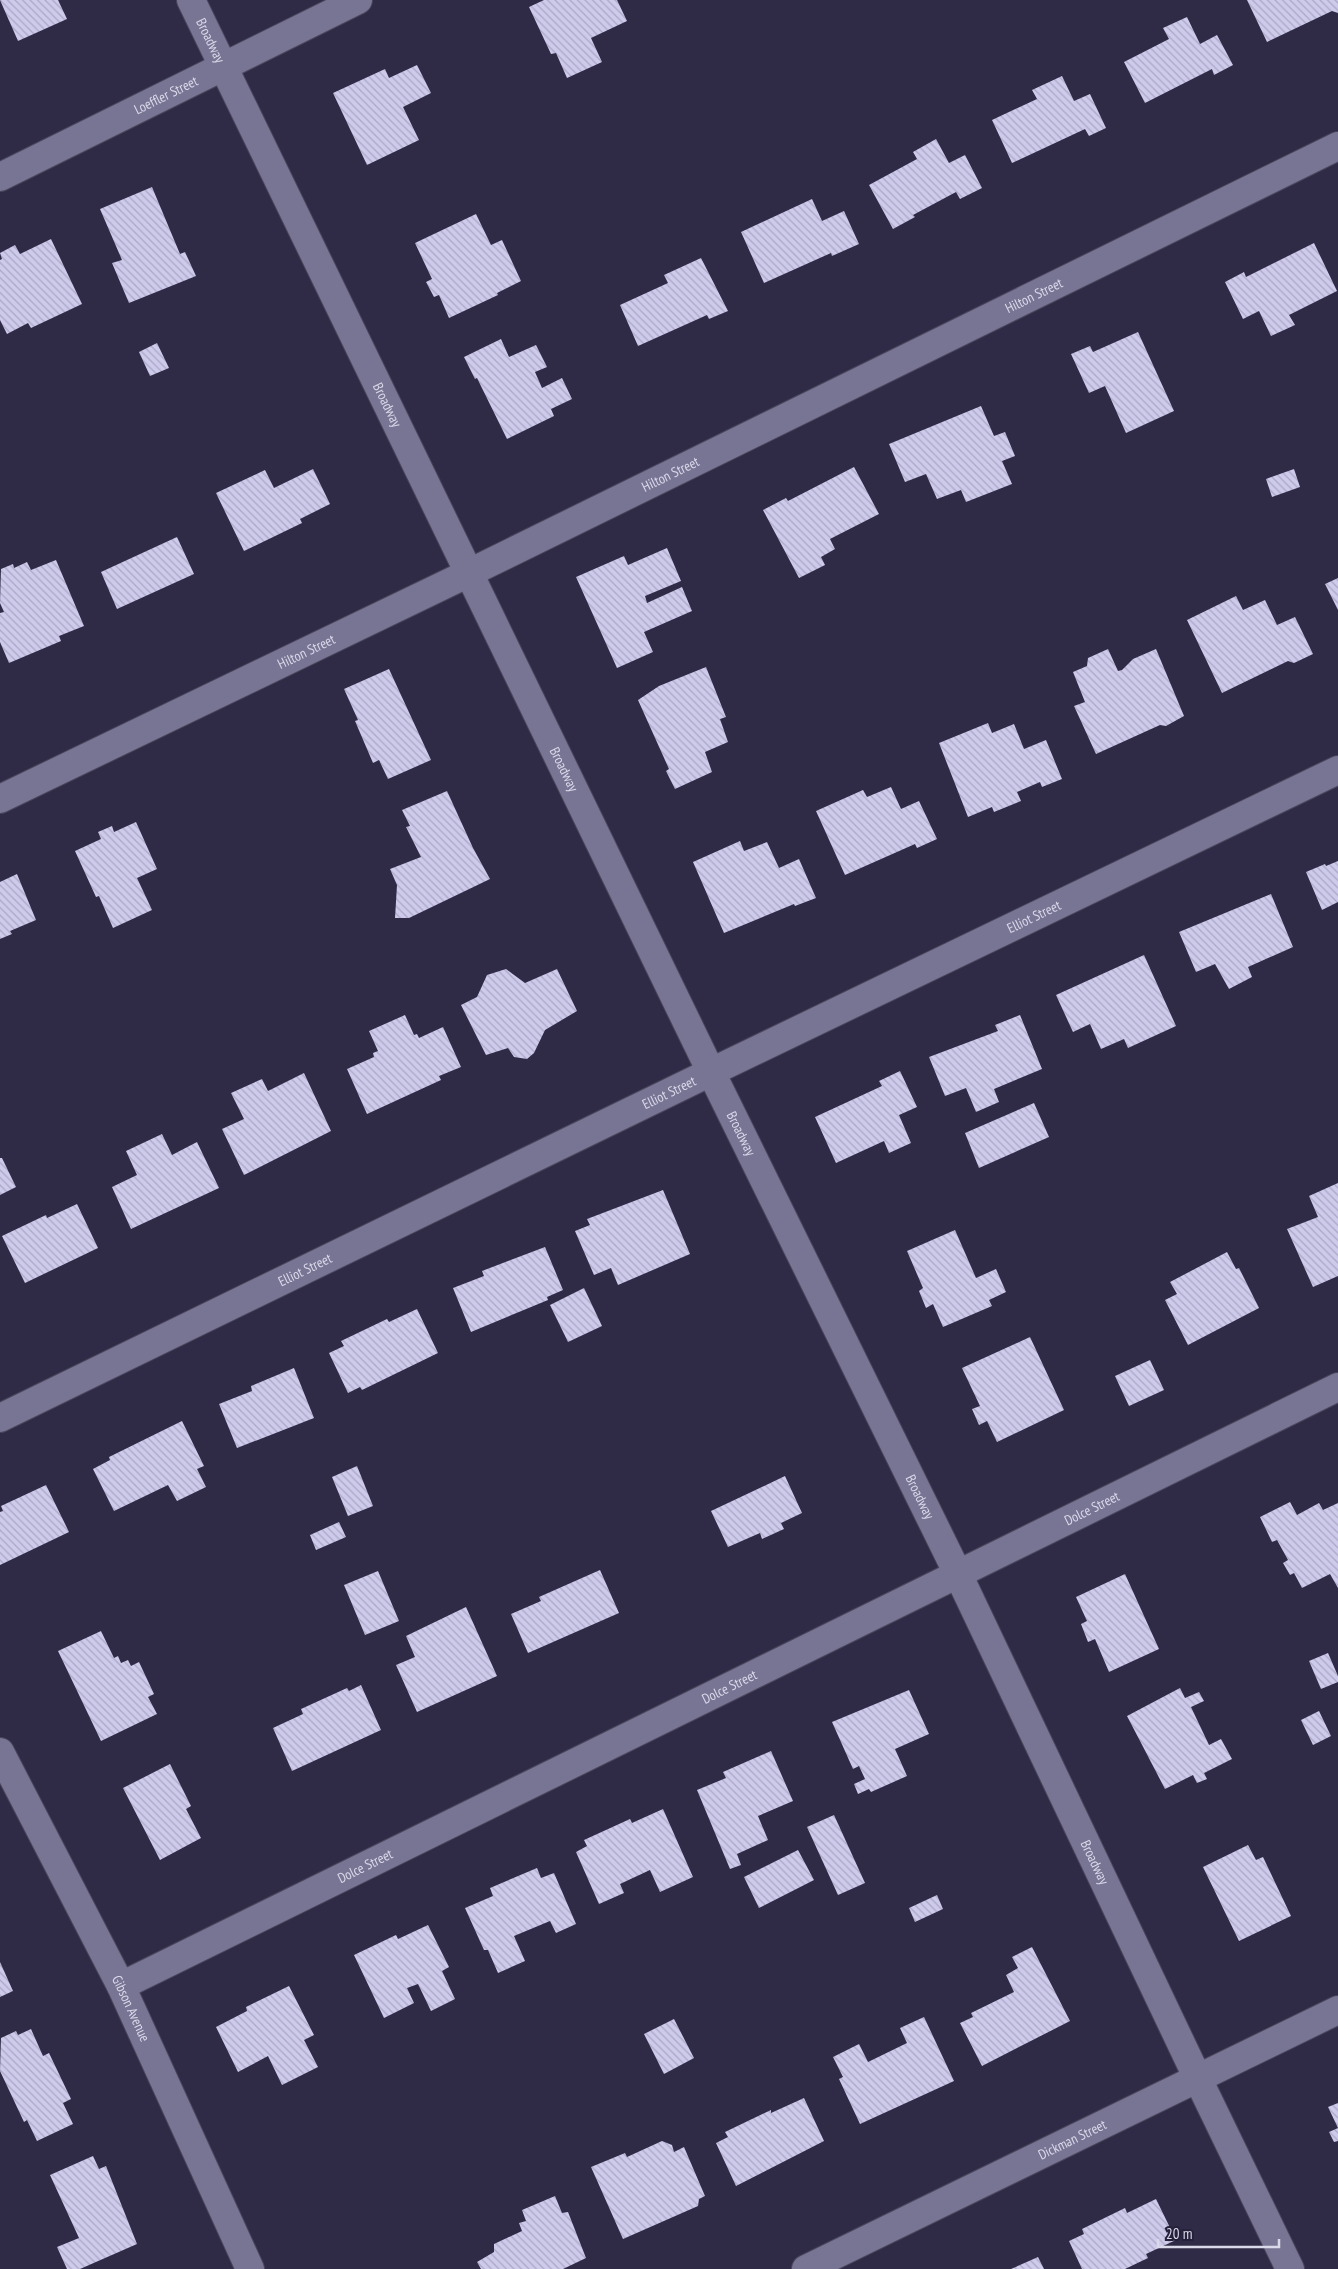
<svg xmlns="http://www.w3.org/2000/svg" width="1338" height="2269" font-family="'PT Sans Narrow',sans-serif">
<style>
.building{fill:url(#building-back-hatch)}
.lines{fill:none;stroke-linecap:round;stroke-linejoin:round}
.street-casing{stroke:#4a465d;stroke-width:30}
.secondary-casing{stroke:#4a465d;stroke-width:30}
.street{stroke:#787594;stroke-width:28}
.secondary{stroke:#787594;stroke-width:28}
.labels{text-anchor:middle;stroke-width:5;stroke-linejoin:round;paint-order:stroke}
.street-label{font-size:14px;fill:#dad9ea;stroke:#25213b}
</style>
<defs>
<pattern id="building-back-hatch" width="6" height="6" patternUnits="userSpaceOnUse" patternTransform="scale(1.25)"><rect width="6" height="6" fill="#cdcaec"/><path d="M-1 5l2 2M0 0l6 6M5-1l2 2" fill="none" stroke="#aaa8c2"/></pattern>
</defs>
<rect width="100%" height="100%" fill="#2f2b46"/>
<g class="building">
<polygon points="0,0 58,0 67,19 18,41"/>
<polygon points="544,0 617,0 627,21 591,38 602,62 567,78 556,53 551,54 529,7"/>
<polygon points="1247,0 1338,0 1338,13 1332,11 1267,42"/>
<polygon points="1187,17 1200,44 1217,35 1233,65 1214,75 1212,69 1145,103 1124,62 1169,39 1163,28"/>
<polygon points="417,65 431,93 403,107 419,140 367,165 333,93 385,69 389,78"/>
<polygon points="1062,76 1074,101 1090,94 1106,128 1089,136 1085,129 1012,163 992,120 1037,99 1032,90"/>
<polygon points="936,139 949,163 965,155 982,188 960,199 956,192 913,215 915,217 893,229 869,185 917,159 913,152"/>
<polygon points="152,187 180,254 185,252 196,276 129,303 112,263 122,260 100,209"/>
<polygon points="812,199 822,221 844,211 859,244 832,256 831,253 764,283 741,232"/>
<polygon points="476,214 491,245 502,240 521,281 497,293 498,295 449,318 439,295 434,297 426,282 432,279 415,243"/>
<polygon points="51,239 82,304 31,328 28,323 7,334 0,320 0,260 2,259 0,253 15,245 20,254"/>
<polygon points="1314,243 1337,291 1289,315 1295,325 1271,336 1259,311 1243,319 1225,282 1244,272 1246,277"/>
<polygon points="701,258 728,311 709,319 707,315 638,346 620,305 668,283 664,275"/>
<polygon points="1138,332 1174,411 1126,433 1105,386 1089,393 1071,354 1090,346 1093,352"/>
<polygon points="501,339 509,357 536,345 547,367 535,372 542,388 562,378 572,399 551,409 554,416 507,439 477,378 475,379 464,357"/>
<polygon points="157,343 169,368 150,376 139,352"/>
<polygon points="981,406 994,436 1005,432 1015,456 1002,461 1012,484 966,502 961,490 937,499 926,474 905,482 889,444"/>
<polygon points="854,467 879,514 830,539 835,549 821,557 825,565 799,578 763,510 786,498 788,501"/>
<polygon points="313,469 330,504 300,519 302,523 244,551 216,493 265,470 274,488"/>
<polygon points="1294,469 1300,487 1272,497 1266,479"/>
<polygon points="177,537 194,574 117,609 101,572"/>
<polygon points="667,548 681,581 645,596 647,603 682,587 692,611 644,632 653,652 617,668 576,577 624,556 628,565"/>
<polygon points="56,560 84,626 59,636 61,641 9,663 0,642 0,613 4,612 0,603 1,569 13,564 14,568 27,562 31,570"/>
<polygon points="1338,578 1338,610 1325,584"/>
<polygon points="1236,596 1243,610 1265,600 1277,625 1295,617 1313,654 1294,663 1288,661 1222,693 1187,620"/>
<polygon points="1108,649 1118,671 1122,670 1133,659 1156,649 1184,716 1166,726 1160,725 1096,754 1074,706 1085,702 1073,672 1087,666 1088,658"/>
<polygon points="706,667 726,717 720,719 728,742 705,752 712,772 675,789 666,771 669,769 638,700 659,686"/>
<polygon points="389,669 431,760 388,779 379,760 373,763 355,721 358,720 344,689"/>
<polygon points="988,723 992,733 1014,724 1024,749 1046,740 1062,779 1042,787 1040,782 1017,792 1021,801 994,812 992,807 968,817 939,743"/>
<polygon points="891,787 901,809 919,801 937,839 917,848 915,844 845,875 816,811 863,790 867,797"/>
<polygon points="447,791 473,848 490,879 409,918 395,918 397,885 390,869 421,857 406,827 410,826 402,810"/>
<polygon points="136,822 157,869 137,878 152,910 113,928 99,896 96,897 75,851 101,839 98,832 112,826 114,832"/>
<polygon points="740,841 744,851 767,842 779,868 799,859 816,898 795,906 794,904 724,933 693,862"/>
<polygon points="1338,861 1338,902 1322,910 1306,872 1325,864 1326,866"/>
<polygon points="17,874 36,920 10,931 12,934 0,939 0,882"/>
<polygon points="1271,894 1293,947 1248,967 1252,977 1229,989 1215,964 1196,972 1179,932"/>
<polygon points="1144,955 1176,1026 1128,1048 1124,1039 1101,1049 1090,1024 1073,1032 1056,995"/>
<polygon points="506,969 525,983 557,969 577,1011 545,1030 534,1053 527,1059 514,1057 508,1048 486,1055 461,1005 477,997 487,975"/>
<polygon points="405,1015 414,1035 417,1034 419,1038 443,1027 461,1067 439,1076 441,1080 367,1114 347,1069 374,1057 373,1053 378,1051 369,1031"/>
<polygon points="1020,1015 1042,1069 994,1089 999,1102 976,1112 966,1088 945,1096 929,1057 998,1031 995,1025"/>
<polygon points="900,1071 917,1107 899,1115 911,1143 889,1153 884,1141 836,1163 815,1117 882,1086 879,1081"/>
<polygon points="304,1073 331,1131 244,1175 222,1129 244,1119 231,1093 262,1079 268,1091"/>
<polygon points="1034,1103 1049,1137 979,1168 965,1133"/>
<polygon points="162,1134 172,1155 197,1142 219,1188 131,1229 112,1187 137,1175 126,1151"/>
<polygon points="0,1158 2,1158 16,1187 0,1195"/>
<polygon points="1338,1183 1338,1276 1313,1287 1287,1229 1318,1217 1309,1196"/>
<polygon points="663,1190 690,1254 618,1285 611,1268 594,1275 575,1231 590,1225 587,1219"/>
<polygon points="77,1204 98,1248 25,1283 2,1236 46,1215 47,1218"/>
<polygon points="955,1230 976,1278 996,1269 1006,1292 989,1300 992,1306 943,1327 933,1304 926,1308 919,1291 923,1288 907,1251"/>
<polygon points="545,1247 563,1290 547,1297 548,1300 471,1332 453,1288 484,1276 482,1271"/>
<polygon points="1227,1252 1236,1269 1239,1268 1259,1308 1188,1345 1165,1300 1177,1294 1170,1282"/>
<polygon points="584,1288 602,1326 568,1342 550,1305"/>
<polygon points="417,1309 438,1353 362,1390 360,1387 348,1393 329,1353 344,1346 341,1341 387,1319 389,1322"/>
<polygon points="1030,1337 1064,1410 997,1442 987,1421 979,1425 972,1409 980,1406 962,1368"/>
<polygon points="1150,1360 1164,1390 1129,1406 1115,1376"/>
<polygon points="294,1368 314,1418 237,1448 219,1404 252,1391 251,1386"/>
<polygon points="182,1421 204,1466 197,1469 206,1487 177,1501 168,1485 114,1511 93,1469 110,1460 109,1457"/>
<polygon points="357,1466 373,1506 348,1516 332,1477"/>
<polygon points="785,1476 802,1513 781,1523 784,1529 762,1539 760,1533 728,1547 711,1511"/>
<polygon points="46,1485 69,1532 0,1565 0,1512 3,1511 1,1506"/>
<polygon points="1290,1502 1297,1515 1319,1503 1323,1510 1338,1503 1338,1588 1330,1574 1302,1588 1294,1573 1290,1575 1283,1563 1288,1560 1277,1540 1272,1542 1260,1517"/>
<polygon points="339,1522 346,1537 316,1550 310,1535"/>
<polygon points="600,1570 619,1613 528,1653 511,1614 541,1601 539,1597"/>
<polygon points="378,1571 399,1621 365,1635 344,1585"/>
<polygon points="1125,1574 1159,1649 1109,1672 1095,1639 1088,1642 1081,1624 1087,1621 1076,1597"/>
<polygon points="466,1607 497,1676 417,1712 396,1665 415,1657 406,1636"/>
<polygon points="101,1631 114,1658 118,1656 121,1663 128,1660 131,1666 139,1662 154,1694 148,1697 157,1714 101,1741 58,1651"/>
<polygon points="1328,1653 1338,1676 1338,1682 1321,1689 1309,1661"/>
<polygon points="361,1685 381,1730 292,1771 273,1728 303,1714 301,1709 347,1688 349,1691"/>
<polygon points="1180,1688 1185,1698 1199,1692 1204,1701 1191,1707 1209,1745 1221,1739 1232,1759 1204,1773 1207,1779 1197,1783 1193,1775 1165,1789 1127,1716"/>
<polygon points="909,1690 929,1734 895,1749 907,1776 871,1792 869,1789 858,1794 854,1784 865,1779 859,1766 853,1769 832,1722"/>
<polygon points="1319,1711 1331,1736 1313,1745 1301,1720"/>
<polygon points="771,1751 793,1801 758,1816 768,1840 737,1854 741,1865 730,1869 697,1790 726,1778 723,1772"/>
<polygon points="170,1764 191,1806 186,1809 201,1838 160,1860 123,1788"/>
<polygon points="663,1809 693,1877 660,1892 650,1870 620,1884 624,1893 599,1904 576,1852 587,1846 584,1840 630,1819 632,1823"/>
<polygon points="834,1815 865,1883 838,1895 807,1827"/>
<polygon points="1248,1845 1256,1860 1263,1857 1291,1916 1239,1941 1203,1867"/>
<polygon points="798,1850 814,1880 759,1908 744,1877"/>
<polygon points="537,1868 541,1878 554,1873 576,1924 556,1933 550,1921 514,1936 525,1961 498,1973 488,1950 484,1950 465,1908 493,1896 490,1888"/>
<polygon points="937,1895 943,1909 915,1922 909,1908"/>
<polygon points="428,1925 449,1967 442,1971 455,1999 431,2011 418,1984 407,1988 414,2003 384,2018 354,1955 396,1935 398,1939"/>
<polygon points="1032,1947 1070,2021 982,2066 960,2023 973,2017 971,2013 1014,1992 1006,1975 1018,1968 1012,1957"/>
<polygon points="0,1962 13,1991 0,1997"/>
<polygon points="289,1986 314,2035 304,2040 318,2067 282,2085 268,2056 238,2072 216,2027 247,2011 246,2007"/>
<polygon points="924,2017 954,2081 860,2124 839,2079 843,2077 833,2057 859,2044 868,2062 907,2043 900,2028"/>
<polygon points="674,2019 694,2058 664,2074 644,2034"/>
<polygon points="31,2029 43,2056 49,2053 71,2099 63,2103 73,2124 37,2141 27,2120 24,2122 0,2071 1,2038 16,2031 18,2035"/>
<polygon points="804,2098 824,2141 736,2186 716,2143 728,2137 725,2132 771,2110 771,2113"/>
<polygon points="1338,2103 1338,2141 1334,2142 1329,2132 1338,2128 1328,2107"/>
<polygon points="662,2141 672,2145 674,2152 684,2147 705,2196 699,2199 698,2206 623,2239 591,2167 625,2153 627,2157"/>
<polygon points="93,2156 99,2169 106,2166 137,2244 80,2269 67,2269 57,2247 79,2238 50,2175"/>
<polygon points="555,2196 562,2213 568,2212 586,2258 563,2269 481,2269 477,2262 494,2252 494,2244 522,2231 519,2223 526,2221 522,2210"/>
<polygon points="1156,2199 1176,2240 1146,2254 1148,2258 1125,2269 1082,2269 1069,2241 1084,2234 1082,2229 1125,2208 1127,2213"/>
<polygon points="1038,2257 1044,2269 1011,2269"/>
</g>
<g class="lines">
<g class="street-casing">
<g id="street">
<path id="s1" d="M0 177 358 0"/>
<path id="s2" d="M0 799 469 573 1338 146"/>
<path id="s3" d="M0 1418 711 1072 1338 770"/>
<path id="s4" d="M0 1752 121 1986 250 2269"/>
<path id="s5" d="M121 1986 1338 1387"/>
<path id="s6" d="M806 2269 1338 2010"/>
</g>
</g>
<g class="secondary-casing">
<g id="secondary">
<path id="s7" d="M191 0 711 1072 958 1574 1198 2079 1290 2269"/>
</g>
</g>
<use href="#street" class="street"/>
<use href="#secondary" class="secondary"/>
</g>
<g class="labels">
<g class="street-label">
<text dy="5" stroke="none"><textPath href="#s7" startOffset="45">Broadway</textPath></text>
<text dy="5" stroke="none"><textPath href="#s1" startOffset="185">Loeffler Street</textPath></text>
<text dy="5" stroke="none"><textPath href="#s2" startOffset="1150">Hilton Street</textPath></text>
<text dy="5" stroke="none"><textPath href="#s7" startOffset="450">Broadway</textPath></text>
<text dy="5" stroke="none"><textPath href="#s2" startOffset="745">Hilton Street</textPath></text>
<text dy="5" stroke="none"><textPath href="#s2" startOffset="340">Hilton Street</textPath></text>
<text dy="5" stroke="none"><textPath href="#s7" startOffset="855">Broadway</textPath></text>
<text dy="5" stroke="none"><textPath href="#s3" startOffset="1149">Elliot Street</textPath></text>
<text dy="5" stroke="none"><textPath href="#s3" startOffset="744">Elliot Street</textPath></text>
<text dy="5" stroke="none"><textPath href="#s7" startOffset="1260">Broadway</textPath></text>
<text dy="5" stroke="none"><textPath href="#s3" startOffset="339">Elliot Street</textPath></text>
<text dy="5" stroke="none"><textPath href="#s7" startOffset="1665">Broadway</textPath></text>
<text dy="5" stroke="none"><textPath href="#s5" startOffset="1082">Dolce Street</textPath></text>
<text dy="5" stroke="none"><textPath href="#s5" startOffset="678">Dolce Street</textPath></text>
<text dy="5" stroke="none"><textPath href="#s7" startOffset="2070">Broadway</textPath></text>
<text dy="5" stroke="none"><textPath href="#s5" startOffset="272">Dolce Street</textPath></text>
<text dy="5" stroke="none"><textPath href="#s4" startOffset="288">Gibson Avenue</textPath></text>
<text dy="5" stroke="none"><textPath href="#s6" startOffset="296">Dickman Street</textPath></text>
</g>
</g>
<path d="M1158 2239v8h121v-8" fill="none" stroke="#dad9ea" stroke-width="2.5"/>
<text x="1166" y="2239" font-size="15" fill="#dad9ea" stroke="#25213b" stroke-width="4" paint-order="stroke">20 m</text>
</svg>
